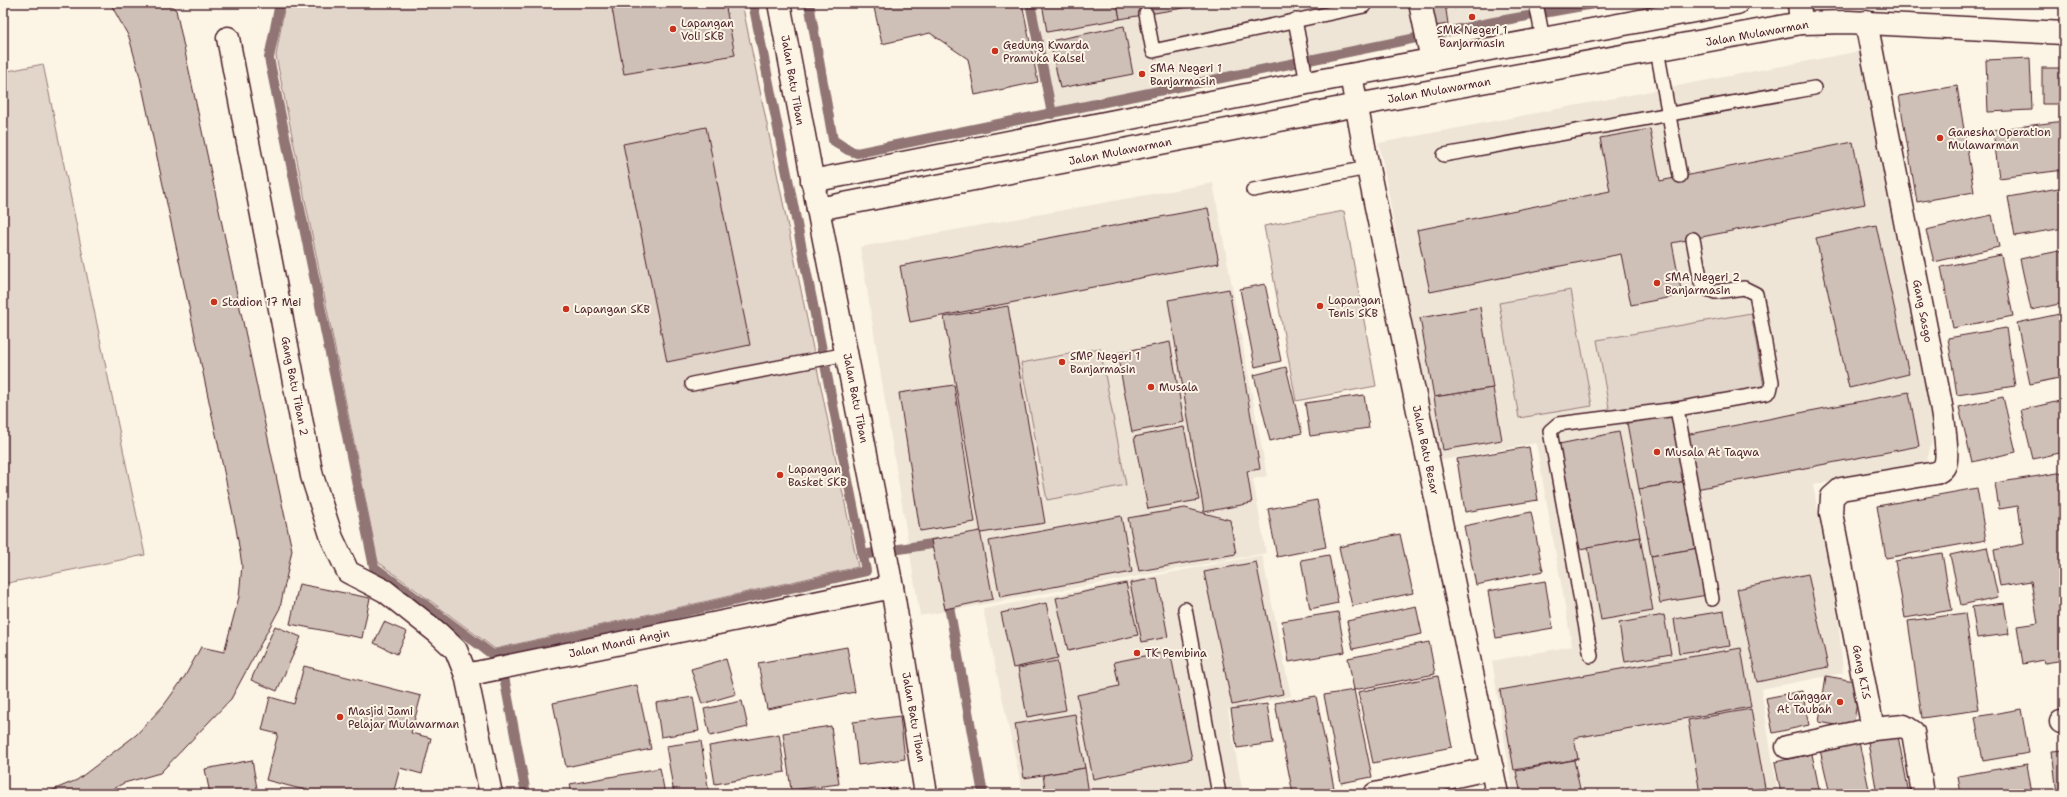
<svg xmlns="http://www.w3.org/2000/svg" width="2067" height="797" font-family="'Shantell Sans',sans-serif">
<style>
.built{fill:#eee5d7}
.pitch{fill:#e2d5ca;stroke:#967a7a}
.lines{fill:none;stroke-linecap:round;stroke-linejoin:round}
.stream{stroke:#917474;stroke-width:10}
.building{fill:#cfc0b7;stroke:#4a1f2b}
.service-casing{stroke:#4a1f2b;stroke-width:16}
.minor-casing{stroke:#4a1f2b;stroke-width:25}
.tertiary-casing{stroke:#4a1f2b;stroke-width:25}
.path{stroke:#4a1f2b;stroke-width:2.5;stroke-dasharray:3 3;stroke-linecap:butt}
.service{stroke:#fcf5e5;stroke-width:13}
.minor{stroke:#fcf5e5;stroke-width:22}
.tertiary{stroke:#fcf5e5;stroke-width:22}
.poi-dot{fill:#c8321e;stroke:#fcf5e5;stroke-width:1.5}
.labels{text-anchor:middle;stroke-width:4;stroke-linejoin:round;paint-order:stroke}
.poi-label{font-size:11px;fill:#4a1f2b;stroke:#fcf5e5;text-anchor:start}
.street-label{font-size:11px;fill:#4a1f2b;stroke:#fcf5e5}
</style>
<rect width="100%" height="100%" fill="#fcf5e5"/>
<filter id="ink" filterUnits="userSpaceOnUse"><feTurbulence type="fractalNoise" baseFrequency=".025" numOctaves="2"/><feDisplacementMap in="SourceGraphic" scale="8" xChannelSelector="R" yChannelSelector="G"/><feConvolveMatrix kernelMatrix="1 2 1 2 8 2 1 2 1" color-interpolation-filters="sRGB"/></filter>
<g filter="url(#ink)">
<g class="built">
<polygon points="1033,3 1410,3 1416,37 1055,111"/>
<polygon points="1428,3 1594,3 1434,31"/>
<polygon points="1860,51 1937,423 1926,464 1813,485 1838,617 1843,673 1761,689 1778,794 1513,794 1492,661 1572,646 1536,443 1438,461 1379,143"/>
<polygon points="1213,183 1267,476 1253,479 1266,553 920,616 860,247"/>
<polygon points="1262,555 1291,696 1228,710 1243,794 1023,794 983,609"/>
</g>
<g class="pitch">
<polygon points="285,3 742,3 858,567 495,649 378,562 276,56"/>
<polygon points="43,64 145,555 3,584 3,72"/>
<polygon points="1344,211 1376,386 1296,401 1264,226"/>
<polygon points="1571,290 1592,406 1519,418 1499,303"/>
<polygon points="1751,313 1764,387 1610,414 1597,340"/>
<polygon points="1100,348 1126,485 1047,500 1021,363"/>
</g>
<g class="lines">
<g class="stream">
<polyline points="280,3 269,58 374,567 493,655 866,571 753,3"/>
<polyline points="809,3 833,140 848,150 857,153 1494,22 1599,3"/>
<polyline points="1030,3 1052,114"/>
<polyline points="862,555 937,543 938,552"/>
<polyline points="947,595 983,794"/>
<polyline points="502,666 526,794"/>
</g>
</g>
<g class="building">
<polygon points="110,3 168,3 176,10 292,550 280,608 231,699 160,773 124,783 103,794 43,794 77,780 136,735 164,705 185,676 201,647 224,652 239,597 242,565 236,528 140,77 129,37"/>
<polygon points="611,3 725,3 735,55 624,74"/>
<polygon points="873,3 1022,3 1038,82 975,95 968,59 930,33 882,44"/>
<polygon points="1042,3 1117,3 1120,19 1047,32"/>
<polygon points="1117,3 1212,3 1120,19"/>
<polygon points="1431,3 1445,3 1448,24 1435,26"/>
<polygon points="1453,3 1481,3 1454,8"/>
<polygon points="1124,26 1133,74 1060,88 1050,41"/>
<polygon points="2030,58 2032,110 1988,112 1986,60"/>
<rect x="2042" y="68" width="22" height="36"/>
<polygon points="1957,86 1974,192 1917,202 1899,96"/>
<polygon points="2064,121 2064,170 1999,178 1993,130"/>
<polygon points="706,127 750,345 667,362 623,144"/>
<polygon points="1650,129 1660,181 1853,142 1865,204 1672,243 1682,295 1631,305 1621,254 1430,292 1417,230 1610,191 1600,138"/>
<polygon points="2064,187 2064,228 2015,236 2008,197"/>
<polygon points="1208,208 1219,263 910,322 900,266"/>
<polygon points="1992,215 1999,247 1934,262 1926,230"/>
<polygon points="1876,225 1909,374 1849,388 1816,238"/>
<polygon points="2064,250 2064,303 2031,310 2020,259"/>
<polygon points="2001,255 2013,316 1953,328 1941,267"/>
<polygon points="1265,284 1281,361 1255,367 1240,289"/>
<polygon points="1229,289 1260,469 1247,471 1252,503 1204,512 1168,300"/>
<polygon points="1008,306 1045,523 981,533 944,317"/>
<polygon points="1480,307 1493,388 1434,397 1420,318"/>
<polygon points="2064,313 2064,377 2030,384 2017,323"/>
<polygon points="2006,328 2015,386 1957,395 1948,338"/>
<polygon points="1170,342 1184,422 1132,432 1117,353"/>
<polygon points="1286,367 1302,433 1270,441 1254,375"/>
<polygon points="954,385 975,522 920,531 899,393"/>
<polygon points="1493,388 1502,440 1443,450 1434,397"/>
<polygon points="1909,392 1919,446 1696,489 1685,435"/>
<polygon points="1364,395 1369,428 1310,436 1305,403"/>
<polygon points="2003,397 2016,452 1972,462 1959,407"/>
<polygon points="2064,400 2064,452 2033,459 2021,410"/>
<polygon points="1675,415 1687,481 1639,489 1627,423"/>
<polygon points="1184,427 1199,500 1148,509 1134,437"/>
<polygon points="1619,432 1640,537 1580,549 1559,444"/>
<polygon points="1529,447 1538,500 1465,512 1457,459"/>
<polygon points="2064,472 2064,660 2045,663 2044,660 2023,664 2017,626 2038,623 2031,581 2000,586 1994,550 2024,544 2018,506 1999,509 1995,483"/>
<polygon points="1687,481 1699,548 1651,556 1639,489"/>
<polygon points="1977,488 1986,540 1886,558 1877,506"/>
<polygon points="1317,500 1326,547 1277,557 1268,509"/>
<polygon points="1185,508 1230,520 1236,554 1139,571 1128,518"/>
<polygon points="1531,512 1543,571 1476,585 1464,526"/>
<polygon points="1121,516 1132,572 1000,597 989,541"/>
<polygon points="980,531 993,599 945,609 931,540"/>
<polygon points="1400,534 1413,593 1352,606 1339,547"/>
<polygon points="1640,537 1653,611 1601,620 1588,547"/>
<polygon points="1987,547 1998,597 1961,605 1950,555"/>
<polygon points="1699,548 1707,595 1660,603 1651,556"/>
<polygon points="1942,553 1952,610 1905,618 1895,561"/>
<polygon points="1329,555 1338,603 1310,609 1301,560"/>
<polygon points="1256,562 1283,694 1232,705 1204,572"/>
<polygon points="1808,574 1828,667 1757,682 1737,589"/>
<polygon points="1157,578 1168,637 1142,642 1130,583"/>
<polygon points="1545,581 1553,628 1496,638 1488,591"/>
<polygon points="1126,583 1138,635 1068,651 1056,598"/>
<polygon points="299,584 370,598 362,638 290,624"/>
<polygon points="1046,603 1058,658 1013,668 1001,613"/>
<polygon points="2004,603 2009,634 1977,638 1972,607"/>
<polygon points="1416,606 1422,634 1353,649 1347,621"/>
<polygon points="1724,611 1730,646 1679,653 1674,619"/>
<polygon points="1338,612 1345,652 1289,662 1282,621"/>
<polygon points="1965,613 1979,710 1922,718 1908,621"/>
<polygon points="1664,615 1671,654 1625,662 1619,623"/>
<polygon points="384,622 407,632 397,654 374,643"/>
<polygon points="275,626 301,637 277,691 251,680"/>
<polygon points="1429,642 1435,674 1354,690 1348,658"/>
<polygon points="847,647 855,692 767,709 758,663"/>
<polygon points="1741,648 1751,707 1574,738 1578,759 1514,770 1500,690"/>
<polygon points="1170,651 1192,759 1093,779 1077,695 1119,686 1114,662"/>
<polygon points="726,659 736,694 702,704 691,669"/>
<polygon points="1057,661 1066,710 1027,717 1018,668"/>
<polygon points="304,666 421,696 411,733 431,738 422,774 400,768 393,794 320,794 266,780 278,734 262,730 270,697 294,704"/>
<polygon points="1438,676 1452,747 1373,763 1358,692"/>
<polygon points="1826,676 1860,682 1853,728 1819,722"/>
<polygon points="637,685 651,749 566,767 553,703"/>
<polygon points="1354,690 1372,777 1341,783 1324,695"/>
<polygon points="1802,691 1809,725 1773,733 1766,698"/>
<polygon points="1316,696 1334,788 1305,794 1293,794 1275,703"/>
<polygon points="693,697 699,731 661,737 656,703"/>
<polygon points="742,701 748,727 710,736 704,709"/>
<polygon points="1267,704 1273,743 1237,748 1231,709"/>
<polygon points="1751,709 1765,788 1729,794 1700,794 1688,720"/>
<polygon points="2021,709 2029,753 1983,761 1975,717"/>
<polygon points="1075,714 1085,768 1024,778 1015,724"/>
<polygon points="900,716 905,759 858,765 853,722"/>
<polygon points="831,726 839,784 791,790 783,733"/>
<polygon points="779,734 785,772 715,784 709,746"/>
<polygon points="1898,736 1909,794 1877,794 1868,742"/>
<polygon points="701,741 709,794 674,794 666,746"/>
<polygon points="1859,742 1870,794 1830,794 1820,750"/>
<polygon points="2064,750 2064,794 2057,794 2052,751"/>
<polygon points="1812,754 1820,794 1781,794 1775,762"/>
<polygon points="252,760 258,794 210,794 205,769"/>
<polygon points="1574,760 1581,794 1521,794 1516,771"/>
<polygon points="2027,764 2032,794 1961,794 1958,776"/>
<polygon points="660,768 665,794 572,794 570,784"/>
<polygon points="1085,768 1089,794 1046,794 1043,775"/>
<polygon points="1767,789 1767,794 1737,794"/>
</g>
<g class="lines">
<g class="service-casing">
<g id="service">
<polyline points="1536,3 1543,39"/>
<polyline points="1146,14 1153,51 1364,6"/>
<polyline points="1295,20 1307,83"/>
<polyline points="1657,50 1680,176"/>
<polyline points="1444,155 1814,88"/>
<polyline points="1253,190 1368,168"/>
<polyline points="1693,239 1701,282 1707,289 1715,292 1744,288 1756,294 1772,382 1770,391 1767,393 1677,409 1712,599"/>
<polyline points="692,384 847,354"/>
<polyline points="1185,609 1219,794"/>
<polyline points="1591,656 1550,431 1558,424 1677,409"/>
</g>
</g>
<g class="minor-casing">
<g id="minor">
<polyline points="1420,3 1432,60"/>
<path d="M1866 22 1941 405C1943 416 1949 456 1945 465 1943 470 1940 471 1936 473L1841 489 1832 497 1831 513 1873 729 1904 726 1913 732 1923 794"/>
<polyline points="228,38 312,476 332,538 348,572 385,591 438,633 456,650 466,675 491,794"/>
<polyline points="1351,75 1368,168 1497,794"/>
<polyline points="818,209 892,587 926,794"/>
<polyline points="466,675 892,587"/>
<polyline points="2061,722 2064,722"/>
<polyline points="1787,747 1873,729"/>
<polyline points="1375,794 1492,768"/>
</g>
</g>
<g class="tertiary-casing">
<g id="tertiary">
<polyline points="779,3 818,209 1357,105 1801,23 1848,22 2064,33"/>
<polyline points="1799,3 1801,23"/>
<polyline points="812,181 1307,83 1737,3"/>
</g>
</g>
<polyline class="path" points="864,794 897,788"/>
<use href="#service" class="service"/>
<use href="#minor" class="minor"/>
<use href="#tertiary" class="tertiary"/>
</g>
</g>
<g class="poi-dot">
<circle cx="1472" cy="17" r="4"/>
<circle cx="673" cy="29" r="4"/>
<circle cx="995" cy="51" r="4"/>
<circle cx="1142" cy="74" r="4"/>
<circle cx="1940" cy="138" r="4"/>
<circle cx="1657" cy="283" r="4"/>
<circle cx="214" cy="302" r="4"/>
<circle cx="1320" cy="306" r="4"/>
<circle cx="566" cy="309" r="4"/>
<circle cx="1062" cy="362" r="4"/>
<circle cx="1151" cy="387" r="4"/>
<circle cx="1657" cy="452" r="4"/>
<circle cx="780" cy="475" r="4"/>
<circle cx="1137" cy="653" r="4"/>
<circle cx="1840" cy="702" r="4"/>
<circle cx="340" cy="717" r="4"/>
</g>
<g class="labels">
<g class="poi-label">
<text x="681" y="27">Lapangan<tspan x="681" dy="13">Voli SKB</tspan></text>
<text x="1472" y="34" text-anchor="middle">SMK Negeri 1<tspan x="1472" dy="13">Banjarmasin</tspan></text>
<text x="1003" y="49">Gedung Kwarda<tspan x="1003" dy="13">Pramuka Kalsel</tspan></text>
<text x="1150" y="72">SMA Negeri 1<tspan x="1150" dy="13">Banjarmasin</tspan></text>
<text x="1948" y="136">Ganesha Operation<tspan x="1948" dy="13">Mulawarman</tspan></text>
<text x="1665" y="281">SMA Negeri 2<tspan x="1665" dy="13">Banjarmasin</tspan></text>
<text x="1328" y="304">Lapangan<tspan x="1328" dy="13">Tenis SKB</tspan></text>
<text x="222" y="306">Stadion 17 Mei</text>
<text x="574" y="313">Lapangan SKB</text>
<text x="1070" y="360">SMP Negeri 1<tspan x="1070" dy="13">Banjarmasin</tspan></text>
<text x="1159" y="391">Musala</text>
<text x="1665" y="456">Musala At Taqwa</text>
<text x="788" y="473">Lapangan<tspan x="788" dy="13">Basket SKB</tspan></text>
<text x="1145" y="657">TK Pembina</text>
<text x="1832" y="700" text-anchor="end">Langgar<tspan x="1832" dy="13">At Taubah</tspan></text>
<text x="348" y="715">Masjid Jami<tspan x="348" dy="13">Pelajar Mulawarman</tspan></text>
</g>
<g class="street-label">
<text transform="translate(1757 33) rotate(-10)" y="4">Jalan Mulawarman</text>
<text transform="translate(793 80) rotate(80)" y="4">Jalan Batu Tiban</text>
<text transform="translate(1439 90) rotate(-10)" y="4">Jalan Mulawarman</text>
<text transform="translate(1120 151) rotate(-11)" y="4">Jalan Mulawarman</text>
<text transform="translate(1923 311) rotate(79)" y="4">Gang Sasgo</text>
<text transform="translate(295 386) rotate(79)" y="4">Gang Batu Tiban 2</text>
<text transform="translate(856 398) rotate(79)" y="4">Jalan Batu Tiban</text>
<text transform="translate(1426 450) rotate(78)" y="4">Jalan Batu Besar</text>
<text transform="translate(619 643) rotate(-12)" y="4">Jalan Mandi Angin</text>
<text transform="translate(1862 672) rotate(79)" y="4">Gang K.T.S</text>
<text transform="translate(914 717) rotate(80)" y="4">Jalan Batu Tiban</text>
</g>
</g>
<rect width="2067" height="797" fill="none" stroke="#fcf5e5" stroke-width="16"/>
<rect x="8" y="8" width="2051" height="781" fill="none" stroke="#4a1f2b" stroke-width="1.5" filter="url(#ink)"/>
</svg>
